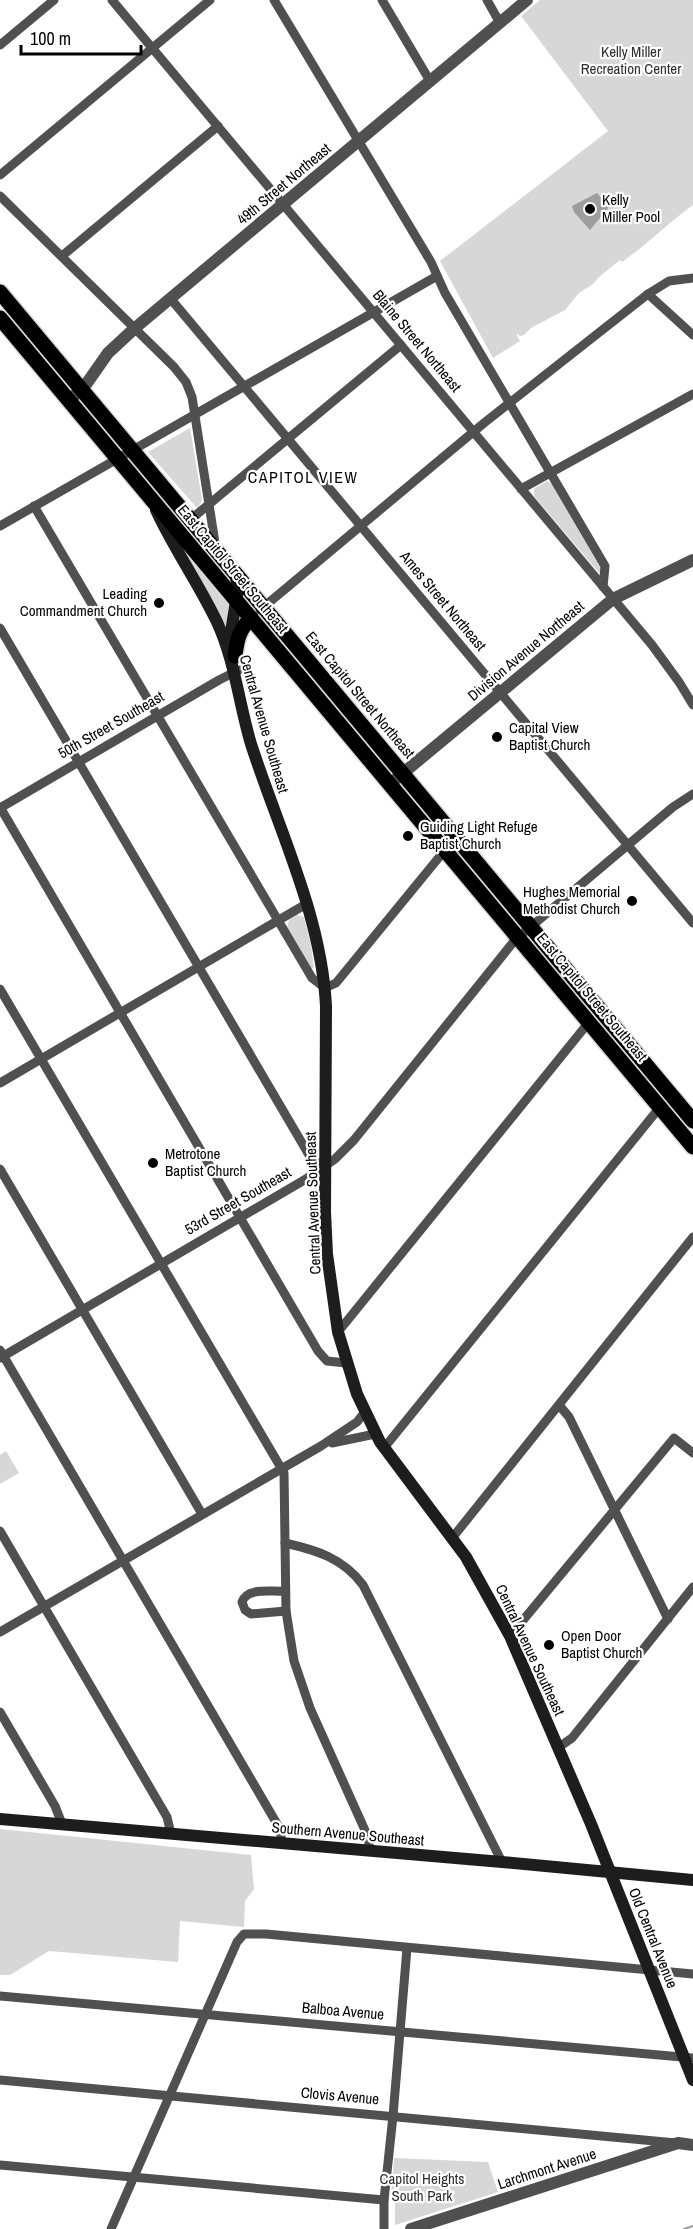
<svg xmlns="http://www.w3.org/2000/svg" width="693" height="2229" font-family="'Archivo Narrow',sans-serif">
<style>
.green{fill:#d7d7d7}
.water{fill:#9e9e9e}
.lines{fill:none;stroke-linecap:round;stroke-linejoin:round}
.stream{stroke:#9e9e9e;stroke-width:2}
.primary-casing{stroke:#dbdbdb;stroke-width:18}
.minor{stroke:#505050;stroke-width:9}
.tertiary{stroke:#505050;stroke-width:12}
.secondary{stroke:#1d1d1d;stroke-width:12}
.primary{stroke:#000;stroke-width:15}
.poi-dot{fill:#000;stroke:#fff;stroke-width:2}
.labels{text-anchor:middle;stroke-width:4.5;stroke-linejoin:round;paint-order:stroke}
.park-label{font-size:15px;fill:#2e2e2e;stroke:#fff}
.street-label{font-size:15px;fill:#000;stroke:#fff}
.poi-label{font-size:15px;fill:#000;stroke:#fff;text-anchor:start}
.neighbourhood-label{font-size:16px;letter-spacing:1.5px;fill:#000;stroke:#fff}
</style>
<rect width="100%" height="100%" fill="#fff"/>
<g class="green">
<path d="M540 0H693V205C668 223 648 244 622 262L620 260 599 277 593 284 579 293 565 310 531 328 524 335 520 336 516 333 520 341 493 358 440 261 608 131 521 16Z"/>
<polygon points="190,428 202,499 201,503 197,508 148,452"/>
<polygon points="547,481 552,484 599,563 601,569 599,573 534,496 534,489"/>
<polygon points="178,541 233,606 227,627 217,615"/>
<polygon points="297,915 304,917 311,944 314,968 311,968 287,927 289,920"/>
<polygon points="6,1451 19,1473 0,1484 0,1455"/>
<polygon points="0,1829 251,1855 254,1889 245,1901 244,1927 180,1921 178,1962 49,1951 10,1975 0,1975"/>
<polygon points="394,2158 488,2162 498,2192 395,2225 395,2197 391,2197"/>
</g>
<polygon class="water" points="597,193 609,207 590,230 574,212 572,206"/>
<g class="lines">
<polyline class="stream" points="684,2229 693,2226"/>
<g class="primary-casing">
<g id="primary">
<polyline points="0,292 693,1121"/>
<polyline points="0,318 693,1147"/>
<path d="M235 656C237 639 239 630 251 618"/>
</g>
</g>
<g class="minor">
<polyline points="112,0 652,645 679,682 693,705"/>
<polyline points="274,0 431,262 445,293 605,566 603,587"/>
<polyline points="382,0 430,81"/>
<polyline points="487,0 500,23"/>
<polyline points="0,45 54,0"/>
<polyline points="0,175 210,0"/>
<polyline points="0,196 174,367 186,382 192,397 216,549"/>
<polyline points="62,256 218,126"/>
<polyline points="648,294 693,335"/>
<polyline points="170,298 693,923"/>
<polyline points="521,489 693,394"/>
<polyline points="34,506 312,978 325,988 336,983 445,850"/>
<polyline points="190,520 401,345"/>
<polyline points="0,526 437,276"/>
<polyline points="260,610 484,423 648,294 669,281 693,278"/>
<polyline points="0,628 312,1160 325,1167"/>
<polyline points="0,807 318,1351 327,1361 346,1363"/>
<polyline points="0,808 219,680 239,670"/>
<polyline points="0,989 284,1473 286,1611 294,1661 310,1708 368,1837 370,1851"/>
<polyline points="0,1083 308,903"/>
<polyline points="0,1169 202,1514"/>
<polyline points="338,1332 589,1022"/>
<polyline points="0,1350 280,1829 282,1844"/>
<polyline points="0,1358 306,1179 335,1159 354,1140 515,940 673,807 693,794"/>
<polyline points="559,1405 569,1417 668,1619"/>
<polyline points="332,1443 375,1434"/>
<polyline points="384,1448 660,1107"/>
<polyline points="0,1531 167,1817 171,1834"/>
<polyline points="453,1537 693,1237"/>
<path d="M285 1543C316 1550 343 1558 363 1585L502 1862"/>
<path d="M285 1591C271 1592 247 1587 242 1602L245 1610 251 1614 286 1611"/>
<polyline points="0,1632 321,1446 357,1422 364,1413"/>
<polyline points="510,1636 674,1438 693,1453"/>
<polyline points="0,1712 55,1806 62,1824"/>
<polyline points="559,1747 572,1738 693,1587"/>
<polyline points="0,1996 693,2058"/>
<polyline points="0,2080 676,2143"/>
<polyline points="0,2165 384,2200"/>
<polyline points="111,2229 237,1942 244,1934 266,1934 693,1974"/>
<polyline points="384,2229 384,2200 393,2116 407,1948"/>
</g>
<g class="tertiary">
<polyline points="69,401 87,383 108,353 135,328 527,0"/>
<polyline points="396,779 613,599 693,560"/>
<polyline points="411,2229 678,2143 693,2145"/>
</g>
<g class="secondary">
<path d="M156 510C174 549 199 584 217 622 235 661 239 704 251 744 279 831 321 914 326 1006L325 1212 327 1254 338 1332 357 1394 380 1442 466 1557 510 1636 591 1824 693 2080"/>
<polyline points="233,649 230,638 238,589 235,572"/>
<polyline points="0,1819 502,1862 693,1880"/>
</g>
<use href="#primary" class="primary"/>
</g>
<g class="poi-dot">
<circle cx="590" cy="209" r="6"/>
<circle cx="159" cy="603" r="6"/>
<circle cx="497" cy="737" r="6"/>
<circle cx="408" cy="836" r="6"/>
<circle cx="632" cy="901" r="6"/>
<circle cx="153" cy="1163" r="6"/>
<circle cx="549" cy="1645" r="6"/>
</g>
<g class="labels">
<g class="park-label">
<text x="631" y="57">Kelly Miller<tspan x="631" dy="17">Recreation Center</tspan></text>
<text x="422" y="2184">Capitol Heights<tspan x="422" dy="17">South Park</tspan></text>
</g>
<g class="street-label">
<text transform="translate(284 184) rotate(-40)" y="5">49th Street Northeast</text>
<text transform="translate(417 341) rotate(50)" y="5">Blaine Street Northeast</text>
<text transform="translate(233 569) rotate(50)" y="5">East Capitol Street Southeast</text>
<text transform="translate(443 601) rotate(50)" y="5">Ames Street Northeast</text>
<text transform="translate(526 651) rotate(-40)" y="5">Division Avenue Northeast</text>
<text transform="translate(360 695) rotate(50)" y="5">East Capitol Street Northeast</text>
<text transform="translate(264 724) rotate(74)" y="5">Central Avenue Southeast</text>
<text transform="translate(111 725) rotate(-30)" y="5">50th Street Southeast</text>
<text transform="translate(592 997) rotate(50)" y="5">East Capitol Street Southeast</text>
<text transform="translate(238 1201) rotate(-30)" y="5">53rd Street Southeast</text>
<text transform="translate(313 1203) rotate(-92)" y="5">Central Avenue Southeast</text>
<text transform="translate(530 1650) rotate(65)" y="5">Central Avenue Southeast</text>
<text transform="translate(348 1834) rotate(5)" y="5">Southern Avenue Southeast</text>
<text transform="translate(653 1938) rotate(68)" y="5">Old Central Avenue</text>
<text transform="translate(343 2011) rotate(5)" y="5">Balboa Avenue</text>
<text transform="translate(340 2096) rotate(5)" y="5">Clovis Avenue</text>
<text transform="translate(547 2169) rotate(-18)" y="5">Larchmont Avenue</text>
</g>
<g class="poi-label">
<text x="602" y="205">Kelly<tspan x="602" dy="17">Miller Pool</tspan></text>
<text x="147" y="599" text-anchor="end">Leading<tspan x="147" dy="17">Commandment Church</tspan></text>
<text x="509" y="733">Capital View<tspan x="509" dy="17">Baptist Church</tspan></text>
<text x="420" y="832">Guiding Light Refuge<tspan x="420" dy="17">Baptist Church</tspan></text>
<text x="620" y="897" text-anchor="end">Hughes Memorial<tspan x="620" dy="17">Methodist Church</tspan></text>
<text x="165" y="1159">Metrotone<tspan x="165" dy="17">Baptist Church</tspan></text>
<text x="561" y="1641">Open Door<tspan x="561" dy="17">Baptist Church</tspan></text>
</g>
<g class="neighbourhood-label">
<text x="303" y="483">CAPITOL VIEW</text>
</g>
</g>
<path d="M21 45v9h120v-9" fill="none" stroke="#000000" stroke-width="3"/>
<text x="30" y="45" font-size="18" fill="#000000" stroke="#ffffff" stroke-width="4.5" paint-order="stroke">100 m</text>
</svg>
